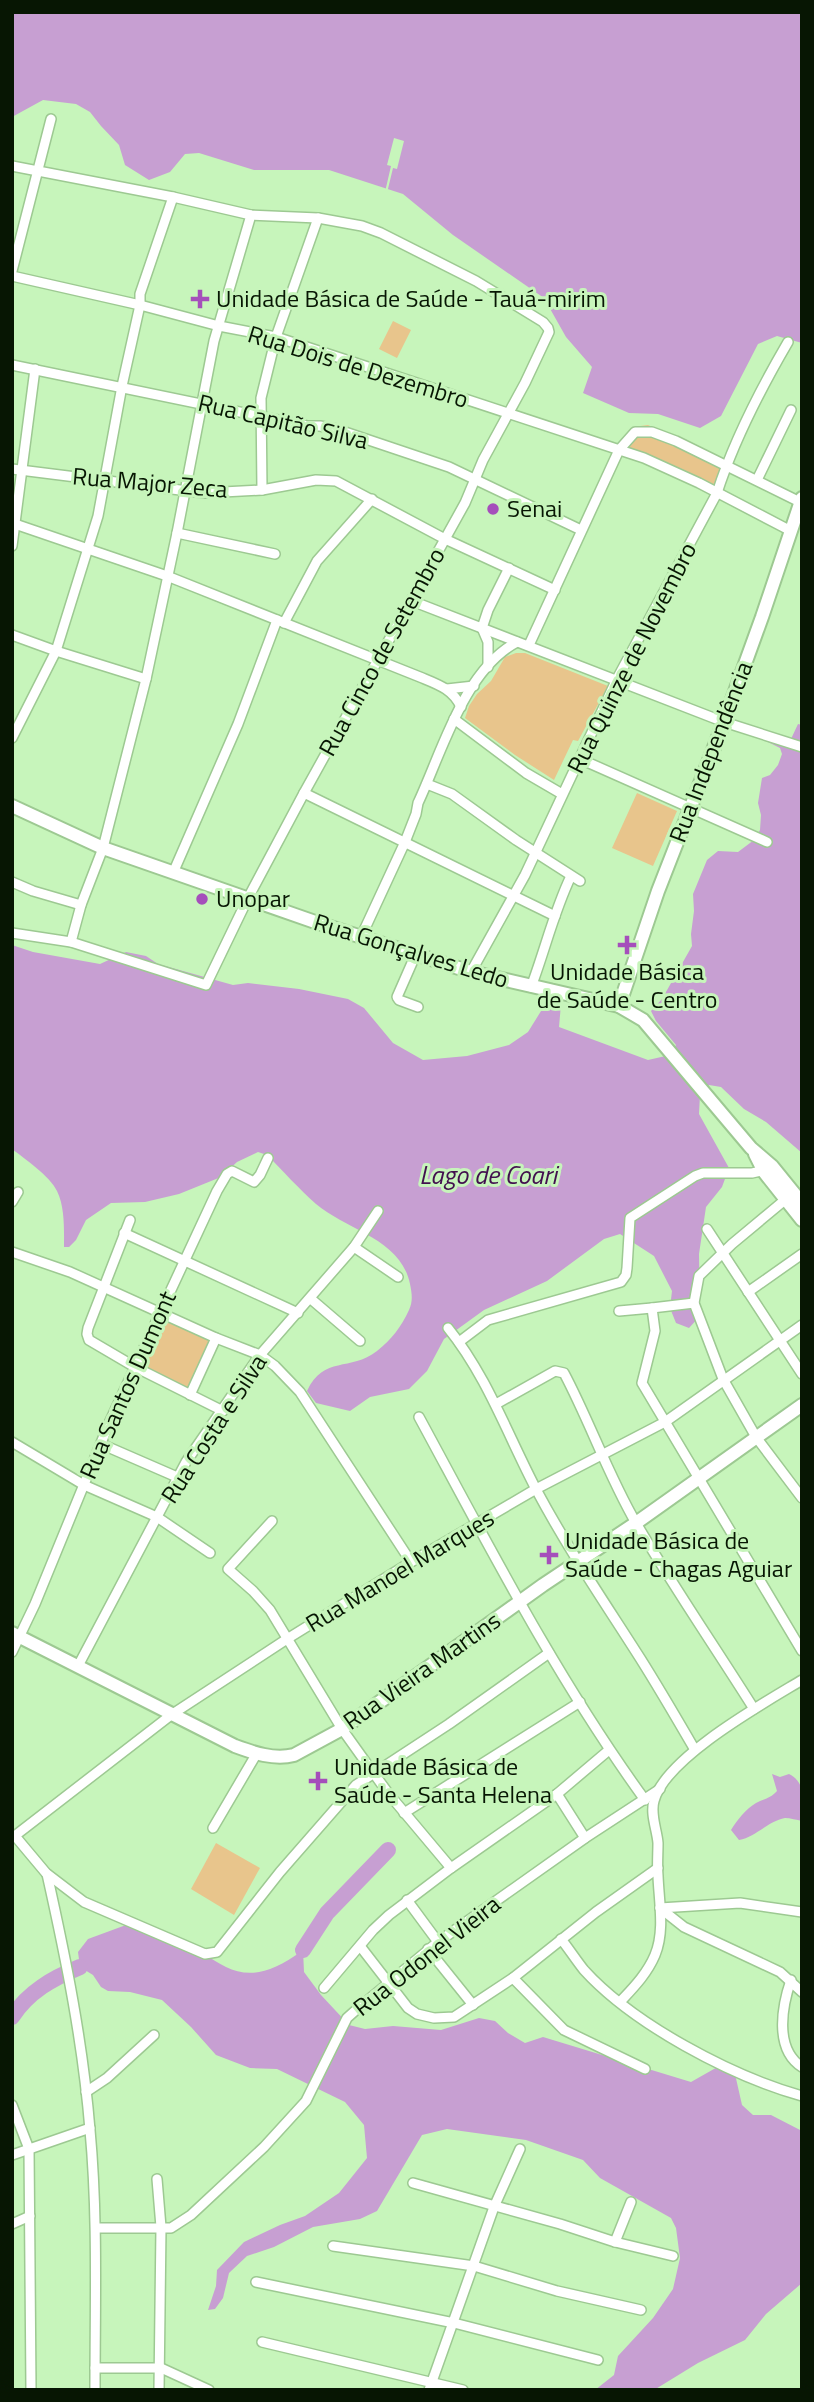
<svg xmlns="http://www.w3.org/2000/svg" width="814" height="2402" font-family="'Titillium Web',sans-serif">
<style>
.green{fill:#e8c58c}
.water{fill:#c79fd2}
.pier{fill:#c7f5bb}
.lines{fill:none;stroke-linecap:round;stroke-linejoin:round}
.river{stroke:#c79fd2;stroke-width:16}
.minor-casing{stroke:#9dc992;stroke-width:12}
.secondary-casing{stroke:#9dc992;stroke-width:16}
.minor{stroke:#fff;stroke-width:9}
.secondary{stroke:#fff;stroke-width:12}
.poi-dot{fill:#a54ebb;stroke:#c7f5bb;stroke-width:2.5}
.labels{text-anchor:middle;stroke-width:6;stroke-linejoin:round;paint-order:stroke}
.poi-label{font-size:24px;fill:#071603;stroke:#c7f5bb;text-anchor:start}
.street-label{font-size:24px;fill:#071603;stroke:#c7f5bb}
.water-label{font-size:26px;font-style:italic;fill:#42104e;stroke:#c7f5bb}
</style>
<rect width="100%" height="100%" fill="#c7f5bb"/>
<g class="green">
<polygon points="393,321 411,330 397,358 379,349"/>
<polygon points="648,425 726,460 713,487 627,448 623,440 633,427"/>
<polygon points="516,653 525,653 608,686 578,741 573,740 554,780 515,755 465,718 469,706 477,694 491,681 505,657"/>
<polygon points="637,793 677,811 653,866 612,848"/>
<polygon points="162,1316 212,1339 189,1392 139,1366"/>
<polygon points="216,1843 260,1868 234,1915 191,1889"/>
</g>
<g class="water">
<polygon points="12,12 802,12 802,343 777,336 758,344 721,416 700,428 658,414 629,413 583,393 592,367 566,337 544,298 453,235 403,194 329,170 254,170 199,153 185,154 170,172 149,180 125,165 119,145 101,126 90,112 76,104 43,100 12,117"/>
<path d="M798 724 802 725V1153L766 1122 744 1109 721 1087 709 1085 700 1095 699 1114 729 1168 722 1187 706 1207 699 1254 700 1316 689 1328 676 1323 670 1308 672 1291 654 1256 620 1234 604 1239 547 1281 484 1310 444 1339 427 1371 409 1389 370 1397 350 1411 316 1403 307 1391C324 1355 350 1372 377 1351 392 1339 401 1327 409 1310 413 1301 412 1294 410 1284 401 1239 347 1230 316 1204 299 1189 283 1171 267 1155L258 1152 237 1162 221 1177 179 1194 145 1202 111 1203 86 1220 76 1240 69 1247H64C64 1230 65 1207 57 1191 50 1176 25 1159 12 1149V945L33 952 100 964 126 952 146 956 158 964 233 985 248 983 299 989 348 999 364 1008 393 1043 423 1060 467 1056 509 1045 528 1032 546 1003 555 1000 561 1004 559 1027 648 1060 670 1055 676 1045 656 1021 651 1011 662 999 692 946 691 934 694 911 693 894 707 860 718 851 738 852 754 840 760 830 761 815 758 803 762 778 770 775 778 765 782 754 780 748 762 739H791Z"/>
<path d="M772 1774 780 1777 789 1774C808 1784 802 1802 802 1821 797 1820 790 1818 785 1818 768 1821 756 1837 739 1840L731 1830C737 1820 746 1809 756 1803 764 1799 771 1798 777 1791Z"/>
<path d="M126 1925C133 1925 141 1924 148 1926 214 1941 228 2007 303 1950L304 1972 321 1995 349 2025 365 2029 393 2026 441 2030 479 2018 495 2021 508 2033 525 2043 543 2037 691 2082 721 2065 735 2074 742 2105 753 2115H771L802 2131V2283L766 2314 745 2340 698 2363 654 2390H595L614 2375 618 2356 653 2318 673 2289 680 2258 676 2228 671 2218 600 2178 583 2160 526 2140 447 2129 422 2135 377 2211 360 2219 313 2227 274 2247 247 2256 229 2273 223 2298 215 2309 208 2310 216 2286 217 2270 244 2242 280 2225 305 2216 339 2193 367 2158 364 2125 345 2102 277 2069 250 2068 216 2055 191 2027 162 2000 130 1992 108 1991 101 1987 93 1975 80 1967 78 1952 88 1939Z"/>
</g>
<polygon class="pier" points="394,138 404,141 397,169 393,168 387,193 385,192 391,166 387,165"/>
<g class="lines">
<g class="river">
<polyline points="303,1950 327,1913 388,1850"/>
<path d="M12 2017C28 1992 53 1978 80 1967"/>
</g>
<g class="minor-casing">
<g id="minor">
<polyline points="12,166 173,197 251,215 318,218 362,226 381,233 476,281 543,322 548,328 549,332 525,383 483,460 465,503 304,793 248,898 206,985 71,942 12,933"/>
<polyline points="12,271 51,119"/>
<polyline points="12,276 140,305 219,326 276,337 374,369 644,458 699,483 791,531"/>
<polyline points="12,365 307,426 320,426 336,429 449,467 581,530"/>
<polyline points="12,469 204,493 262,490 316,480 336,481 445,539 555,590"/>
<polyline points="757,480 791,410"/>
<polyline points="262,490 261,398 276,337 318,218"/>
<path d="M12 523 167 576 420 677C437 684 453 689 461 707"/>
<polyline points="177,533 275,554"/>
<polyline points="12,546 35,369"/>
<polyline points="412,601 724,722 802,747"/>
<polyline points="284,623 317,561 372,499"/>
<polyline points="482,628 488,610 509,568"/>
<polyline points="482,628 488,642 488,667"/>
<polyline points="12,635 56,651 146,679"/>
<polyline points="529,645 619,450 635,432 652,432 676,441 800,502"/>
<polyline points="447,689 474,686"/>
<polyline points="454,719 526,773 562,794"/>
<polyline points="12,738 56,651 98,516 122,386 140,305 140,294 173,197"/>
<polyline points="580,759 767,842"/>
<polyline points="427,784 452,794 516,840 580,881"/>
<polyline points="304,793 555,916"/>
<polyline points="173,873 238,724 277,620"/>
<polyline points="12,882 33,891 81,905"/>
<path d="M361 937 405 842 416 814 418 803C442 752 464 670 517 642"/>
<polyline points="71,942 81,905 103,848 146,679 177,533 214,341 251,215"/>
<polyline points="415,956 397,997 399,1000 418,1007"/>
<path d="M471 972 525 875 617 679 717 493C734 440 760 390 788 342"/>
<path d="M531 987C545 950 554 911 571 876"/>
<polyline points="786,1199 732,1244 699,1276 694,1303 723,1379 756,1437 802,1498"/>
<polyline points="12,1202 18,1192"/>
<polyline points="130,1220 88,1328 87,1334 89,1340 135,1367 223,1411"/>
<polyline points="707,1229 802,1374"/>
<polyline points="124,1233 298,1313"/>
<polyline points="354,1247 398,1277"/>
<polyline points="12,1252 70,1272 216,1338 260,1355 275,1366 300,1392 411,1562"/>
<polyline points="748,1292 802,1254"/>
<polyline points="311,1299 360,1341"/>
<polyline points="694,1303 652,1308 655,1331 642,1383 802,1651"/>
<polyline points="619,1311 652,1308"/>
<path d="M448 1328C487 1376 508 1436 537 1491 568 1549 605 1603 640 1658 659 1688 677 1719 695 1750"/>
<polyline points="459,1342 488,1320 621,1282 626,1275 627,1268 630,1218 695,1176 703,1173 752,1173 766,1170"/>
<polyline points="190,1395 216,1338"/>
<path d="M496 1404 555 1371 564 1373C590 1422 608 1475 636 1523 673 1586 715 1647 754 1709"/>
<path d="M419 1417C490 1548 557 1679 645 1800"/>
<polyline points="12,1442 84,1485 157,1517 210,1553"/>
<polyline points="101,1444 177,1477"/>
<polyline points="272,1521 228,1569 253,1591 270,1610 342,1729 367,1764 388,1793 451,1868"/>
<polyline points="12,1652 35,1604 110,1421 217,1191 227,1174 232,1171 254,1182 260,1175 268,1158"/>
<polyline points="78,1666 186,1462 260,1355 354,1247 378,1211"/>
<polyline points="557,1794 585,1838"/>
<polyline points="404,1813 580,1702"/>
<polyline points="213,1828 257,1753"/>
<polyline points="15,1836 46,1873 84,1902 205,1954 217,1952 280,1872 356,1785 449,1724 549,1653"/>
<polyline points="12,1838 171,1715 287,1639 411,1562 536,1489 665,1422 802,1325"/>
<path d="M47 1874C66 1959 83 2043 90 2130 98 2216 95 2303 95 2390"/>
<polyline points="407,1900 438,1942"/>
<polyline points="660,1908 684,1927 780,1972 802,1992"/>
<polyline points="660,1908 740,1903 802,1912"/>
<path d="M561 1939C569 1949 576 1960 584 1970 633 2024 731 2076 802 2096"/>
<polyline points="360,1946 408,2008 417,2014 434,2018 454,2017 513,1978 596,1912 658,1868"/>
<polyline points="428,1949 473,2005"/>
<polyline points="513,1978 564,2030 645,2069"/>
<path d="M791 1980C782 2006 774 2049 802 2067"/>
<polyline points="324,1988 373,1930 389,1915 451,1868 557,1794 609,1750"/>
<path d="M620 2002C633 1988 647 1974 655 1955 665 1931 659 1902 658 1876 657 1865 658 1854 658 1843 657 1830 650 1814 654 1801 665 1758 764 1703 802 1680"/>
<polyline points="86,2092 107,2078 154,2035"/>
<polyline points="12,2105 29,2149 31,2390"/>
<polyline points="12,2155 90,2128"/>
<polyline points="157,2179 161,2227 159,2390"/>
<polyline points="413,2183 560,2224 615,2242 673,2256"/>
<polyline points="12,2224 30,2216"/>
<polyline points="96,2228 171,2228 191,2215 264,2147 306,2101 347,2018 356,2010 438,1942 585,1838 660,1789"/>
<polyline points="615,2242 631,2202"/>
<polyline points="333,2246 474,2266 557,2291 641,2310"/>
<polyline points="256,2282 454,2323 598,2360"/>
<polyline points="262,2342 463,2390"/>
<polyline points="95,2368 161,2368 209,2390"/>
<polyline points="429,2390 494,2207 520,2149"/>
</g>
</g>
<g class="secondary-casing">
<g id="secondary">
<polyline points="12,806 103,848 318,923 471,972 619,1006 643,1020 751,1148 772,1166 802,1203"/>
<polyline points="619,1006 658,891 724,722 762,617 802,498"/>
<polyline points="755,1154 764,1172 802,1220"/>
<path d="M12 1633 235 1746C254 1753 274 1760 294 1755L342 1729 543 1585 636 1523 802 1405"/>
</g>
</g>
<use href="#minor" class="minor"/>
<use href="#secondary" class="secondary"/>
</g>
<g class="poi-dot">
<path d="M196.5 288.5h7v7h7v7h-7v7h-7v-7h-7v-7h7z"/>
<circle cx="493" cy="509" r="7"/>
<circle cx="202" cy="899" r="7"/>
<path d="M623.5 934.5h7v7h7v7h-7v7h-7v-7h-7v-7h7z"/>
<path d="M545.5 1544.5h7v7h7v7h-7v7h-7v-7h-7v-7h7z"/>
<path d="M314.5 1770.5h7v7h7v7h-7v7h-7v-7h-7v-7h7z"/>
</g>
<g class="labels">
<g class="poi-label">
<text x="216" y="307">Unidade Básica de Saúde - Tauá-mirim</text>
<text x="507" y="517">Senai</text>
<text x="216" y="907">Unopar</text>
<text x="627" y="980" text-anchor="middle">Unidade Básica<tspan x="627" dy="28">de Saúde - Centro</tspan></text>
<text x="565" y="1549">Unidade Básica de<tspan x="565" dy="28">Saúde - Chagas Aguiar</tspan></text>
<text x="334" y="1775">Unidade Básica de<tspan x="334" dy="28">Saúde - Santa Helena</tspan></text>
</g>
<g class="street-label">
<text transform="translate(358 367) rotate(17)" y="8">Rua Dois de Dezembro</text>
<text transform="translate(283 422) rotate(13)" y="8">Rua Capitão Silva</text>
<text transform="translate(150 483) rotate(5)" y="8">Rua Major Zeca</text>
<text transform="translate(382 652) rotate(-61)" y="8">Rua Cinco de Setembro</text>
<text transform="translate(632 658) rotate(-63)" y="8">Rua Quinze de Novembro</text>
<text transform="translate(711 752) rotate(-69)" y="8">Rua Independência</text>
<text transform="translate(411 951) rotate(17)" y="8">Rua Gonçalves Ledo</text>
<text transform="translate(128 1385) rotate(-66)" y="8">Rua Santos Dumont</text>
<text transform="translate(214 1429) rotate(-57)" y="8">Rua Costa e Silva</text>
<text transform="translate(400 1571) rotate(-31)" y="8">Rua Manoel Marques</text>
<text transform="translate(422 1671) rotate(-35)" y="8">Rua Vieira Martins</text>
<text transform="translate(427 1956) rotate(-38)" y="8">Rua Odonel Vieira</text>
</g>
<g class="water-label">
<text x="488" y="1184">Lago de Coari</text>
</g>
</g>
<rect width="814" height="2402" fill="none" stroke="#071603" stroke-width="28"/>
</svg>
